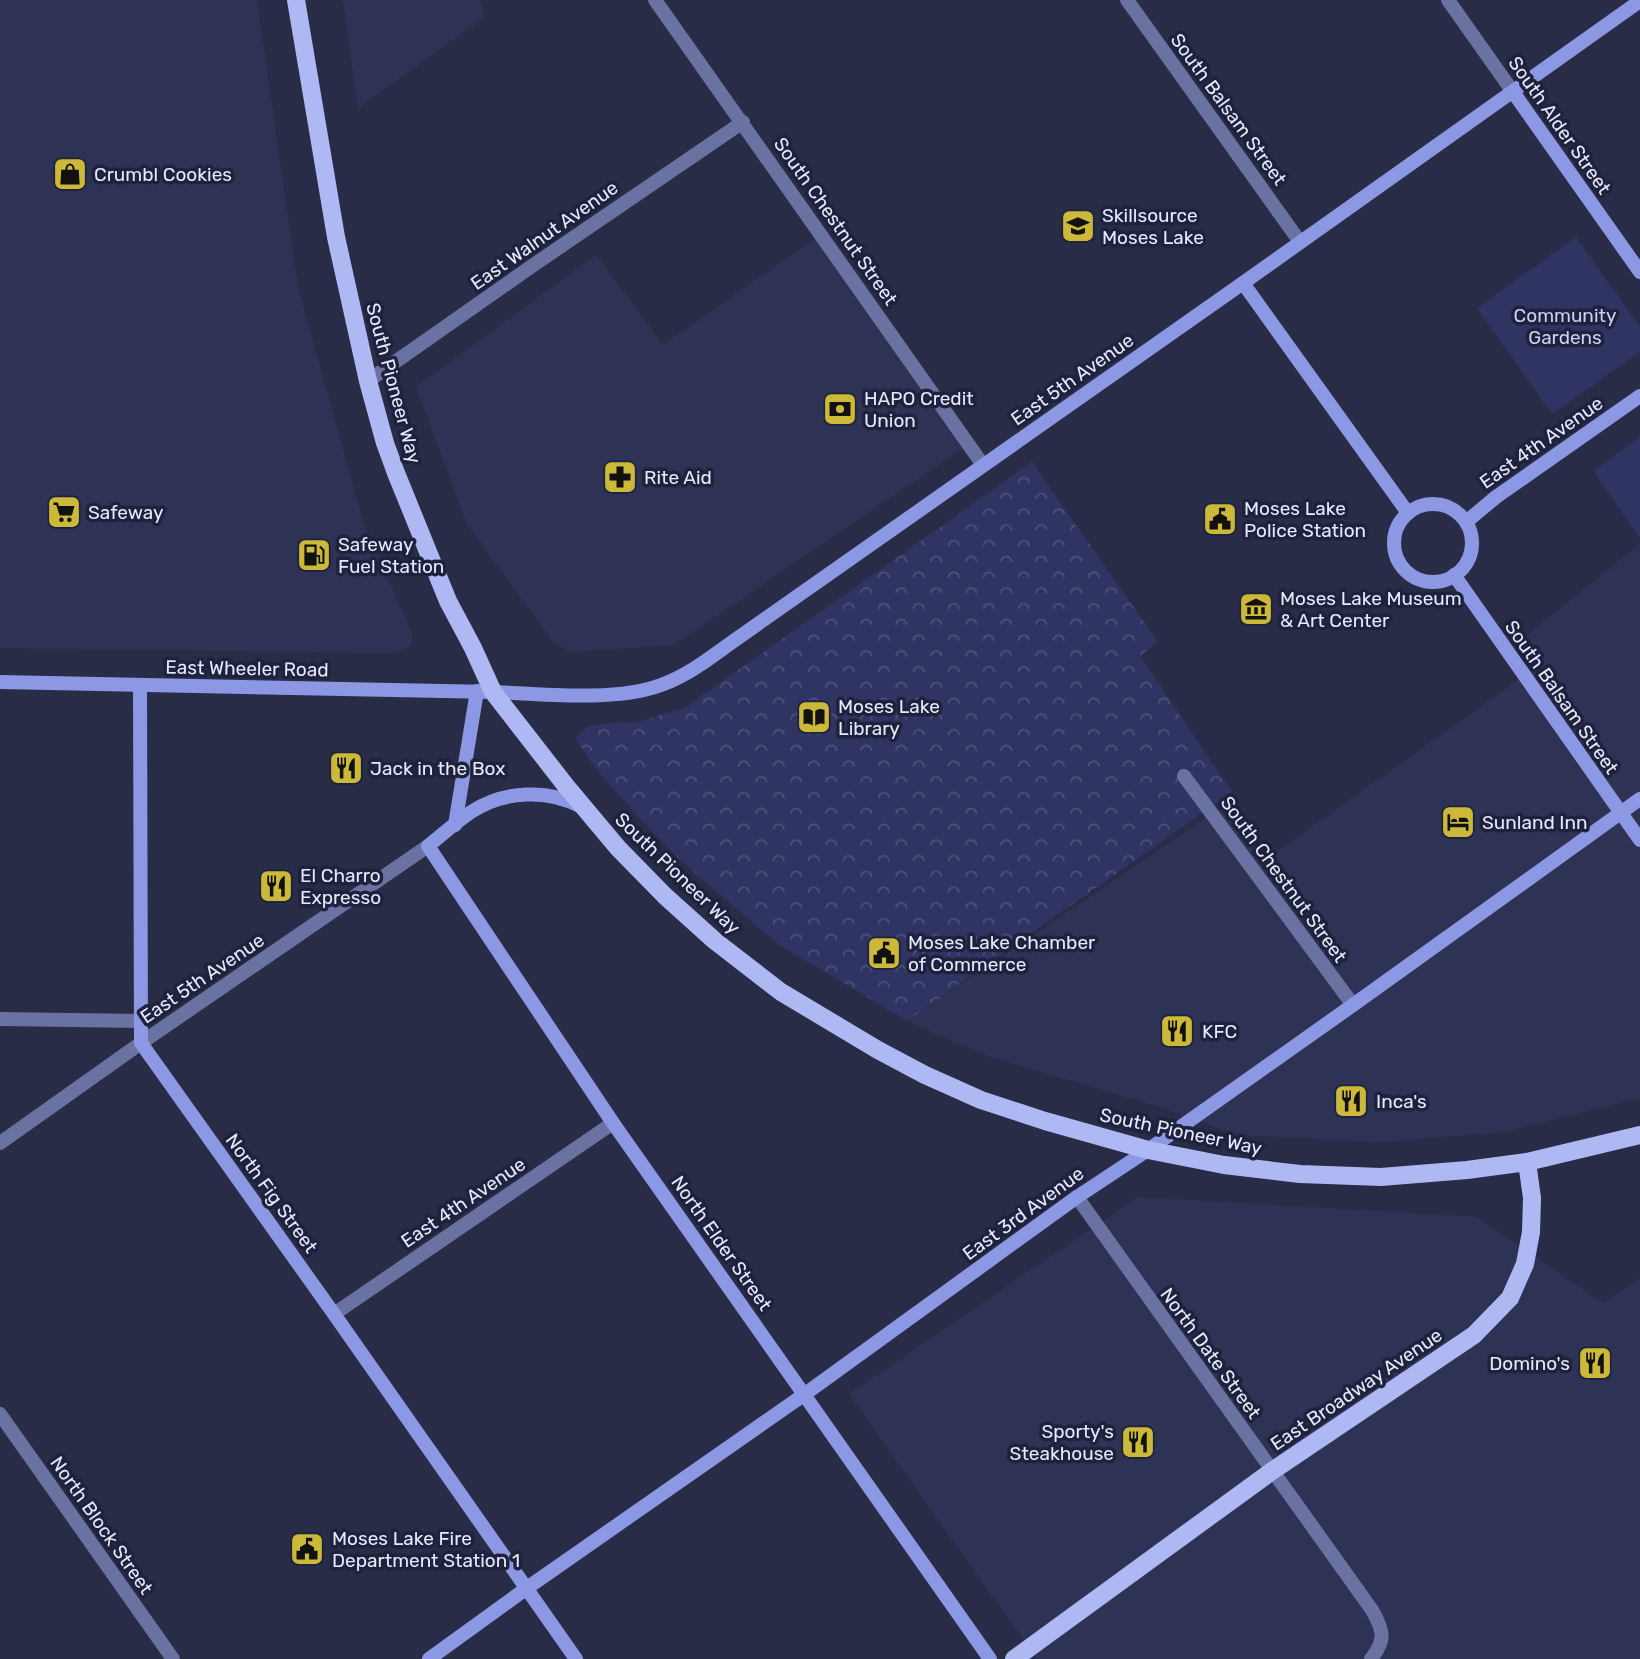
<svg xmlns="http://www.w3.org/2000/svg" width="1640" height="1659" font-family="Rubik,sans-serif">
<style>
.built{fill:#2e3355}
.park{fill:url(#park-crowns)}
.garden{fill:#2f3463}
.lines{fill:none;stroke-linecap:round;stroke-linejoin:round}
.street{stroke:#6a72a1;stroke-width:14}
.secondary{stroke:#8c98e3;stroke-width:14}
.primary{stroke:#aeb9f4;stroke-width:18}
.labels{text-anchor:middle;stroke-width:7;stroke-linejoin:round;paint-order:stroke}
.street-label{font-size:19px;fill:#e6eafd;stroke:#1e223c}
.poi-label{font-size:19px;fill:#e6eafd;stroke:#1e223c;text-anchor:start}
.park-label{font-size:19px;fill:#c9d1f7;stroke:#1e223c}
</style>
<defs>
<pattern id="park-crowns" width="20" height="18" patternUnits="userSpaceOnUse" patternTransform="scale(1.75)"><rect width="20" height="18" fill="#2f3463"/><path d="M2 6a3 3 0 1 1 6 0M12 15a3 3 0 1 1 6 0" fill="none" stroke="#4d527a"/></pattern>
</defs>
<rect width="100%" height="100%" fill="#282c47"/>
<g class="built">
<polygon points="0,0 257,0 298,287 365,528 413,635 410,647 393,653 0,648"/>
<polygon points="343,0 480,0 485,17 358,108"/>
<polygon points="821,234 969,444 674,645 571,652 552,640 467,524 416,387 596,255 663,345"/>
<polygon points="1640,544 1640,1098 1504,1132 1380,1142 1238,1135 1160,1107 984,1055 907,1021 1235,798 1268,858 1539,665 1520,641"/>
<polygon points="1138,1197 1477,1217 1603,1303 1640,1278 1640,1659 1037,1659 849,1394"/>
</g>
<polygon class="park" points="1032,462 1158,642 1140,656 1232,792 907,1021 778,944 680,860 642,821 597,770 575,738 589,726 610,723 639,722 686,707"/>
<g class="garden">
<polygon points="1576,237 1640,327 1640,352 1552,414 1477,308"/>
<polygon points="1640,437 1640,538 1593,471"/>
</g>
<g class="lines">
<g class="street">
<polyline points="655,0 983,465"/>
<polyline points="1127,0 1300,242"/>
<polyline points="1448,0 1513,92"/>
<polyline points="368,381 532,266 743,122"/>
<polyline points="1184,776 1353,1005"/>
<polyline points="0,1019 141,1021"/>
<polyline points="0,1143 141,1043 428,846"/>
<path d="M1077 1197 1372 1610C1384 1631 1386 1640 1371 1659"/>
<polyline points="334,1314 613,1123"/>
<polyline points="0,1414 173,1659"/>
</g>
<g class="secondary">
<polyline points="1513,92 1640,272"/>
<polyline points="1243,283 1408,513"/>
<circle cx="1433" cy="543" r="39"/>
<polyline points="1466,522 1496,497 1640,396"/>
<polyline points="1454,575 1640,840"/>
<path d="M0 682 493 692C541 694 616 702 661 685 689 675 711 657 735 640L1243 283 1640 1"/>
<polyline points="140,685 141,1043 334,1314 576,1659"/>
<path d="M582 807C549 789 504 790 471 812 456 822 442 835 428 846L613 1123 990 1659"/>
<polyline points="455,825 477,691"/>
<polyline points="429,1659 527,1588 805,1394 1077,1197 1148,1150 1353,1005 1640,799"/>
</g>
<g class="primary">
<polyline points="296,0 336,237 368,381 385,443 396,473 448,601 473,648 493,692 566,786 618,848 665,896 715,941 781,992 878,1050 925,1075 981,1100 1045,1121 1148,1150 1224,1165 1300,1174 1381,1177 1467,1170 1527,1162 1640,1135"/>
<polyline points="1014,1659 1272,1471 1474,1335 1510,1298 1525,1264 1531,1232 1532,1198 1527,1162"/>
</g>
</g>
<defs>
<g id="shop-square" transform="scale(1.75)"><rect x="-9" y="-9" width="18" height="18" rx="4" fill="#ccb939" stroke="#1e223c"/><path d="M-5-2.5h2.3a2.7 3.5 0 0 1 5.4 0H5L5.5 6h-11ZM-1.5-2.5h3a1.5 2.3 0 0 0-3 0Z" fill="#111"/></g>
<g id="school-square" transform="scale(1.75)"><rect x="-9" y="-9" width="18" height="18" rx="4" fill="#ccb939" stroke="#1e223c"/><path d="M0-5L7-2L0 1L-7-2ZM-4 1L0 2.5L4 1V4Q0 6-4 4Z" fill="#111"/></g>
<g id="bank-square" transform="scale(1.75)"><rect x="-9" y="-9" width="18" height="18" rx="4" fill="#ccb939" stroke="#1e223c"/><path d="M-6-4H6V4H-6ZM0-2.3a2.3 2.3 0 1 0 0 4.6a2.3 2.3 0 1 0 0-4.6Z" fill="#111"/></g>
<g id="pharmacy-square" transform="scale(1.75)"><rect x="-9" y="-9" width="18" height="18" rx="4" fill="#ccb939" stroke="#1e223c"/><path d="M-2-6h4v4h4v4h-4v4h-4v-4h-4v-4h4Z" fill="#111"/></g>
<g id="supermarket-square" transform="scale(1.75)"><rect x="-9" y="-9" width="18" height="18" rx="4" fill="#ccb939" stroke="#1e223c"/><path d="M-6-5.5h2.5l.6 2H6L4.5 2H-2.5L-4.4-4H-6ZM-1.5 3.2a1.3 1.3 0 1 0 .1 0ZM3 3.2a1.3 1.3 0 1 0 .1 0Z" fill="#111"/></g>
<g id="civic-square" transform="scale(1.75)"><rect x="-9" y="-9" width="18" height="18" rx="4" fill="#ccb939" stroke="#1e223c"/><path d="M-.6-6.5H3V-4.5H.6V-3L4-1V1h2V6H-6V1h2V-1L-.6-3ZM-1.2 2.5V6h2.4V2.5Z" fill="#111"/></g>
<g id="fuel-square" transform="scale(1.75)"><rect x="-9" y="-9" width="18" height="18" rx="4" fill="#ccb939" stroke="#1e223c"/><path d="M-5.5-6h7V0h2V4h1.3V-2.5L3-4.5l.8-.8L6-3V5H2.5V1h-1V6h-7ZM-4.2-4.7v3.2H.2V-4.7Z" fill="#111"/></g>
<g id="museum-square" transform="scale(1.75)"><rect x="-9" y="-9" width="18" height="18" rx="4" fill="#ccb939" stroke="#1e223c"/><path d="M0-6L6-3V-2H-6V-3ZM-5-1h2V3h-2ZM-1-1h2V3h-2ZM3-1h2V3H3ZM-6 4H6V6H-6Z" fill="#111"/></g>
<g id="library-square" transform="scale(1.75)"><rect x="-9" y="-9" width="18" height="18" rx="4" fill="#ccb939" stroke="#1e223c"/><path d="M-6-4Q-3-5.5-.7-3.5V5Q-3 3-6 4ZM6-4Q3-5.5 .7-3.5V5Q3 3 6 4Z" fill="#111"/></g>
<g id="restaurant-square" transform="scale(1.75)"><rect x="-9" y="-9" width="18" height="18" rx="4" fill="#ccb939" stroke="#1e223c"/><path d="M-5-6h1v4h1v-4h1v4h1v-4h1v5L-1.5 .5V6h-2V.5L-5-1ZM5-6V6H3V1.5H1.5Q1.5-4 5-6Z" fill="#111"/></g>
<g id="hotel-square" transform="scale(1.75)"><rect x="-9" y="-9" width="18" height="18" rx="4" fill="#ccb939" stroke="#1e223c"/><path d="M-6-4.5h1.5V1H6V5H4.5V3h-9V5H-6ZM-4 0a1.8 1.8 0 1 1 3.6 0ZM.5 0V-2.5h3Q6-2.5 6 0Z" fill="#111"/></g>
</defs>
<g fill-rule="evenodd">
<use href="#shop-square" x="70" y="174"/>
<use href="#school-square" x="1078" y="226"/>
<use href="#bank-square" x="840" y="409"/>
<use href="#pharmacy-square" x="620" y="477"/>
<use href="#supermarket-square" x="64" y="512"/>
<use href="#civic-square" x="1220" y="519"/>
<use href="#fuel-square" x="314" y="555"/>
<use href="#museum-square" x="1256" y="609"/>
<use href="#library-square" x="814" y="717"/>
<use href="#restaurant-square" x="346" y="768"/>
<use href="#hotel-square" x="1458" y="822"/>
<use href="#restaurant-square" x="276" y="886"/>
<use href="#civic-square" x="884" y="953"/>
<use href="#restaurant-square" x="1177" y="1031"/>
<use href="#restaurant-square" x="1351" y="1101"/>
<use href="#restaurant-square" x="1595" y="1363"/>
<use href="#restaurant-square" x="1138" y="1442"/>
<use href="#civic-square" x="307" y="1549"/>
</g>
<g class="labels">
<g class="street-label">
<text transform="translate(1229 109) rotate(54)" y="7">South Balsam Street</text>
<text transform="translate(1560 125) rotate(55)" y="7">South Alder Street</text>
<text transform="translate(836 221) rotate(55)" y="7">South Chestnut Street</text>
<text transform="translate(544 235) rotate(-35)" y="7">East Walnut Avenue</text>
<text transform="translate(1072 379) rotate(-35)" y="7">East 5th Avenue</text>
<text transform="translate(394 383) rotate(75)" y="7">South Pioneer Way</text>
<text transform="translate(1541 442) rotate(-35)" y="7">East 4th Avenue</text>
<text transform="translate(247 668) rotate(1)" y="7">East Wheeler Road</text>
<text transform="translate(1562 697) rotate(55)" y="7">South Balsam Street</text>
<text transform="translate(678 873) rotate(44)" y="7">South Pioneer Way</text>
<text transform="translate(1284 879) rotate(54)" y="7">South Chestnut Street</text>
<text transform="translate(202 978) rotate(-34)" y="7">East 5th Avenue</text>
<text transform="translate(1181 1131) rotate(12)" y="7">South Pioneer Way</text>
<text transform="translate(272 1193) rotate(54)" y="7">North Fig Street</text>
<text transform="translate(463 1202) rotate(-34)" y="7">East 4th Avenue</text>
<text transform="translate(1023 1213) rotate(-36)" y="7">East 3rd Avenue</text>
<text transform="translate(722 1243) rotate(55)" y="7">North Elder Street</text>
<text transform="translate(1211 1353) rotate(54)" y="7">North Date Street</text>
<text transform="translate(1356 1389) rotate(-34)" y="7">East Broadway Avenue</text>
<text transform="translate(102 1525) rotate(55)" y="7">North Block Street</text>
</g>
<g class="poi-label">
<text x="94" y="181">Crumbl Cookies</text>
<text x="1102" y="222">Skillsource<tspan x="1102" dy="22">Moses Lake</tspan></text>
<text x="864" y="405">HAPO Credit<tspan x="864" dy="22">Union</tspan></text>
<text x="644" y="484">Rite Aid</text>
<text x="1244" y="515">Moses Lake<tspan x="1244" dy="22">Police Station</tspan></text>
<text x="88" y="519">Safeway</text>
<text x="338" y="551">Safeway<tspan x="338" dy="22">Fuel Station</tspan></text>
<text x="1280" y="605">Moses Lake Museum<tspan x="1280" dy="22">&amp; Art Center</tspan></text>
<text x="838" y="713">Moses Lake<tspan x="838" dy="22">Library</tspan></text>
<text x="370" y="775">Jack in the Box</text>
<text x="1482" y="829">Sunland Inn</text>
<text x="300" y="882">El Charro<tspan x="300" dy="22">Expresso</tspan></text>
<text x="908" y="949">Moses Lake Chamber<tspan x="908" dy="22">of Commerce</tspan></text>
<text x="1202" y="1038">KFC</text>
<text x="1376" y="1108">Inca's</text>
<text x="1570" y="1370" text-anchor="end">Domino's</text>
<text x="1114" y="1438" text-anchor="end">Sporty's<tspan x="1114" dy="22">Steakhouse</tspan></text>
<text x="332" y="1545">Moses Lake Fire<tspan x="332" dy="22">Department Station 1</tspan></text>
</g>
<g class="park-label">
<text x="1565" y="322">Community<tspan x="1565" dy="22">Gardens</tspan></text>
</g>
</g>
</svg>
